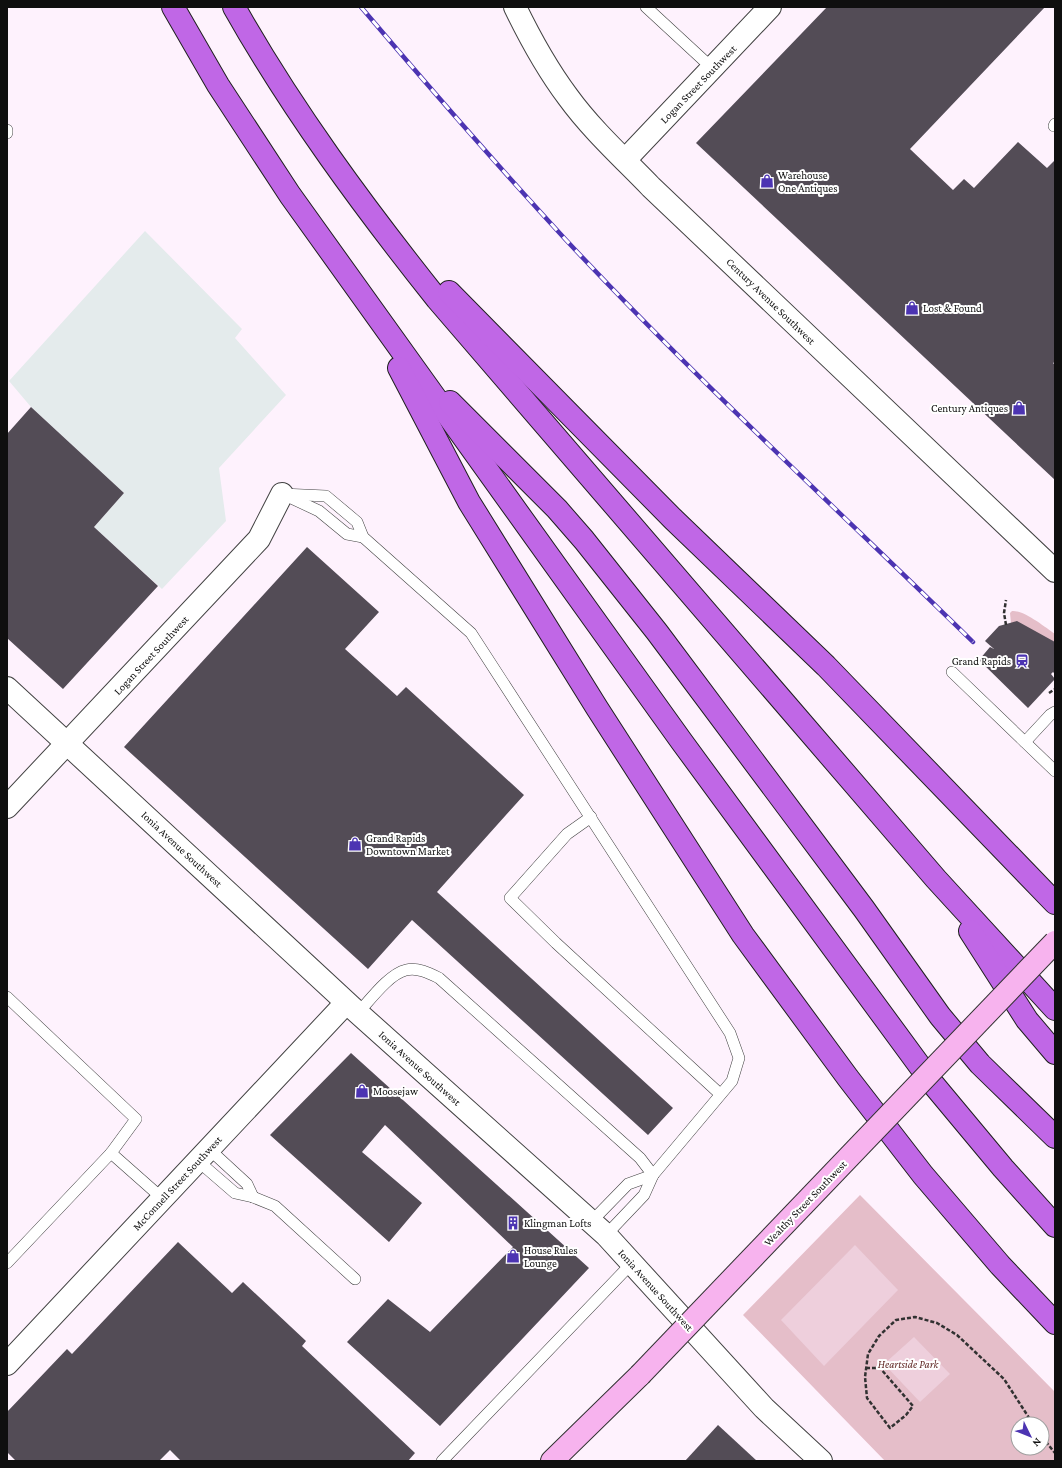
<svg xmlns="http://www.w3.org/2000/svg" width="1062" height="1468" font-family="'Crimson Pro',serif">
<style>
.industrial{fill:#e4ebec}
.green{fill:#e5bec9;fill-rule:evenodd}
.pitch{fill:#eecfdc}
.building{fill:#534c56}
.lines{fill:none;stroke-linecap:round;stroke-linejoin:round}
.service-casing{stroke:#424242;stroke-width:12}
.minor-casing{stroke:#424242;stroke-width:24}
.tertiary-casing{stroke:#424242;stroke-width:24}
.secondary-casing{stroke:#313131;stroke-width:24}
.motorway-casing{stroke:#202020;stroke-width:24}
.path{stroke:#313131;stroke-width:2.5;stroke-dasharray:4 2;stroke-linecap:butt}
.service{stroke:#fff;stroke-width:11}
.minor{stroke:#fff;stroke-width:22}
.tertiary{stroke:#fff;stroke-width:22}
.secondary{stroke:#f7b3ee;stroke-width:22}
.motorway{stroke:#c067e6;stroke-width:22}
.rail-casing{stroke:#4c34b2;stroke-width:4.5}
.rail{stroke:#fff;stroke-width:3;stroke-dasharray:9;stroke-linecap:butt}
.secondary-bridge-casing{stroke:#313131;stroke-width:24;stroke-linecap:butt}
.secondary-bridge{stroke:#f7b3ee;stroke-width:22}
.labels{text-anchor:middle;stroke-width:4;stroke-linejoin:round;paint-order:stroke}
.street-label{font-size:11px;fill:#0f0f0f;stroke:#fff}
.poi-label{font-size:11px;fill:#0f0f0f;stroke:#fff;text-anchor:start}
.park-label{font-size:11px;font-style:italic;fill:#612725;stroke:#fff}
</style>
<rect width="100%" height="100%" fill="#fef2fd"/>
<polygon class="industrial" points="145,231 242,329 235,338 286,395 219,468 226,521 162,589 94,527 124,493 31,407 9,381"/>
<g class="green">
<path d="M1012 611C1024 610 1045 627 1055 634V642L1011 623 1010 613Z"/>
<path d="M860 1195 1055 1392V1461H885L743 1315ZM1018 1424H1042V1448H1018Z"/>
</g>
<g class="pitch">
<polygon points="855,1245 898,1290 824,1366 781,1320"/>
<polygon points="914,1337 950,1374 920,1402 884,1364"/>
</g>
<g class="building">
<polygon points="827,7 1045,7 910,149 953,190 964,179 974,188 1018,142 1047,168 1055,160 1055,362 1053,363 1055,365 1055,480 696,143"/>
<polygon points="31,407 124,493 94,527 158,586 63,689 7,638 7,434"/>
<polygon points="307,547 379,612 345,649 397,696 406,687 524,795 437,892 673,1108 648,1135 412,920 368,969 124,747"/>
<polygon points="1017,621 1055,642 1055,674 1053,672 1051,674 1055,679 1028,708 979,660 990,647 994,649 985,641 999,626"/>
<polygon points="351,1053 589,1268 440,1426 347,1342 388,1299 430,1332 513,1247 385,1125 362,1152 422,1203 389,1242 270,1135"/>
<polygon points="178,1242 232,1293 243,1282 306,1341 302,1346 415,1453 408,1461 181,1461 170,1450 159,1461 16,1461 7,1452 7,1412 67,1349 72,1354"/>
<polygon points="718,1425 757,1461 685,1461"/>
</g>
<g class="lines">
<g class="service-casing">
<g id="service">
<polyline points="646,7 712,68"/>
<polyline points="1054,126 1055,124"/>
<polyline points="7,130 7,133"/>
<polyline points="282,494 326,496 357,522 363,537 471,633 730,1033 739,1058 732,1081 653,1175 644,1195 606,1235"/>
<polyline points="287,496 319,511 347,534 363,537"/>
<polyline points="952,672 1055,771"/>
<polyline points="1025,742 1050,715 1055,712"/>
<polyline points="591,817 567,834 510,898 556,943 720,1094"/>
<polyline points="7,997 136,1119 111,1153 7,1263"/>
<path d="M358 1013C370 1000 389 974 406 970 417 967 429 973 439 978L640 1158 653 1175"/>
<polyline points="209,1149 247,1184 253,1197"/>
<polyline points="111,1153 163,1199"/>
<polyline points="198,1161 235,1193 253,1197 275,1206 355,1279"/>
<polyline points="591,1222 628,1184 653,1175"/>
<polyline points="442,1461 632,1263"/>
</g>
</g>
<g class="minor-casing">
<g id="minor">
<polyline points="625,160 770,7"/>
<polyline points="7,807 259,539 282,494"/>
<polyline points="7,1364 346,1003"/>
</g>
</g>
<g class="tertiary-casing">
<g id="tertiary">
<path d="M515 7C530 38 547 69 568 97 592 130 623 158 651 187L1055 571"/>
<polyline points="7,688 358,1013 606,1235 764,1408 821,1461"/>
</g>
</g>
<g class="secondary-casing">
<polyline id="secondary" points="552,1461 640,1375"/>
</g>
<g class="motorway-casing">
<g id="motorway">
<polyline points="173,7 218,85 290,195 682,742 933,1084 1003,1168 1055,1226"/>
<path d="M234 7C292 110 363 206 437 299L936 879 1055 1009"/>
<polyline points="449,292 673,519 826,666 1055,903"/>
<polyline points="399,368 469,502 597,708 743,935 848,1078 923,1175 1000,1265 1055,1323"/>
<polyline points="450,402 557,509 584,540 657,632 864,909 940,1016 980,1064 1055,1137"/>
<polyline points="970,931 1027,1020 1055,1053"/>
</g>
</g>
<g class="path">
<polyline points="1006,625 1004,613 1006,600"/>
<polyline points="1049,693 1055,689"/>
<polyline points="866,1368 880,1368 913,1406 906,1415 890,1428 867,1398 865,1377 868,1354 879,1336 896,1320 915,1317 937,1323 957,1335 1004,1379 1033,1424"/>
<polyline points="1042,1437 1055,1453"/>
</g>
<use href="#service" class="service"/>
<use href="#minor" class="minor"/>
<use href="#tertiary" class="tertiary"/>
<use href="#secondary" class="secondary"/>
<use href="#motorway" class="motorway"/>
<g class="rail-casing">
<path id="rail" d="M361 7C428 86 496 164 566 240 696 379 837 509 973 642"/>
</g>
<use href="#rail" class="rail"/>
<g class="secondary-bridge-casing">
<polyline id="secondary-bridge" points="640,1375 1055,942"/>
</g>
<use href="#secondary-bridge" class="secondary-bridge"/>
</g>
<defs>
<g id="shop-bare" transform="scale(1.08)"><path d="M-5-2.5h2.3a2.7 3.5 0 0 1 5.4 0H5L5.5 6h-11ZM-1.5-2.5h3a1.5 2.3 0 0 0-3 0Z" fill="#4c34b2" stroke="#fff" stroke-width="2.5" paint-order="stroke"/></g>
<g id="station-bare" transform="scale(1.08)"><path d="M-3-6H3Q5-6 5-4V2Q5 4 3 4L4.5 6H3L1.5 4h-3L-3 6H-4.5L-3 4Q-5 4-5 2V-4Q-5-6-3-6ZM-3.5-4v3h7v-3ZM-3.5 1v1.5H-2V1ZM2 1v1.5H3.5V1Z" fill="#4c34b2" stroke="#fff" stroke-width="2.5" paint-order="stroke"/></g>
<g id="building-bare" transform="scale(1.08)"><path d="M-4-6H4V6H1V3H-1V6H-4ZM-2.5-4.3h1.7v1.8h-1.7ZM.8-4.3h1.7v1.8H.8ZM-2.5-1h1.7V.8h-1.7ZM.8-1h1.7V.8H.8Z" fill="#4c34b2" stroke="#fff" stroke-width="2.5" paint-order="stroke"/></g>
</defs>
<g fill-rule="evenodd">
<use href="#shop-bare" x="767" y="181"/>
<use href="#shop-bare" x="912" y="308"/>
<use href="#shop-bare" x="1019" y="408"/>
<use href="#station-bare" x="1022" y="661"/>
<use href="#shop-bare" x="355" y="844"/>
<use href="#shop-bare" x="362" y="1091"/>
<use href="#building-bare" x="513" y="1223"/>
<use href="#shop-bare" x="513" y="1256"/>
</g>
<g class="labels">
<g class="street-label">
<text transform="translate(698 84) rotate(-46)" y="4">Logan Street Southwest</text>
<text transform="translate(771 301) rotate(44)" y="4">Century Avenue Southwest</text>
<text transform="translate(151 655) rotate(-47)" y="4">Logan Street Southwest</text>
<text transform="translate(182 849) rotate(43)" y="4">Ionia Avenue Southwest</text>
<text transform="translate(420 1068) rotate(42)" y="4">Ionia Avenue Southwest</text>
<text transform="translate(177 1183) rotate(-47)" y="4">McConnell Street Southwest</text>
<text transform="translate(805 1203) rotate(-46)" y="4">Wealthy Street Southwest</text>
<text transform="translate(656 1290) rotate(48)" y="4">Ionia Avenue Southwest</text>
</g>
<g class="poi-label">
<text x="778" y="179">Warehouse<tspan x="778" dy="13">One Antiques</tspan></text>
<text x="923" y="312">Lost &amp; Found</text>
<text x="1008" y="412" text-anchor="end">Century Antiques</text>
<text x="1011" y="665" text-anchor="end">Grand Rapids</text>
<text x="366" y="842">Grand Rapids<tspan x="366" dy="13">Downtown Market</tspan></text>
<text x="373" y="1095">Moosejaw</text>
<text x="524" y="1227">Klingman Lofts</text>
<text x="524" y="1254">House Rules<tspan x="524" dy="13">Lounge</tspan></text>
</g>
<g class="park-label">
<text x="908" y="1368">Heartside Park</text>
</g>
</g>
<rect width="1062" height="1468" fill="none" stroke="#0f0f0f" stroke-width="16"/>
<g transform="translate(1030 1436) rotate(133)"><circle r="19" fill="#ffffff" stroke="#9f9f9f"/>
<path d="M0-3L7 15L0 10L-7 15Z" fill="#4c34b2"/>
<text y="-6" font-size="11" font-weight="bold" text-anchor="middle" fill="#0f0f0f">N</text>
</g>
</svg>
